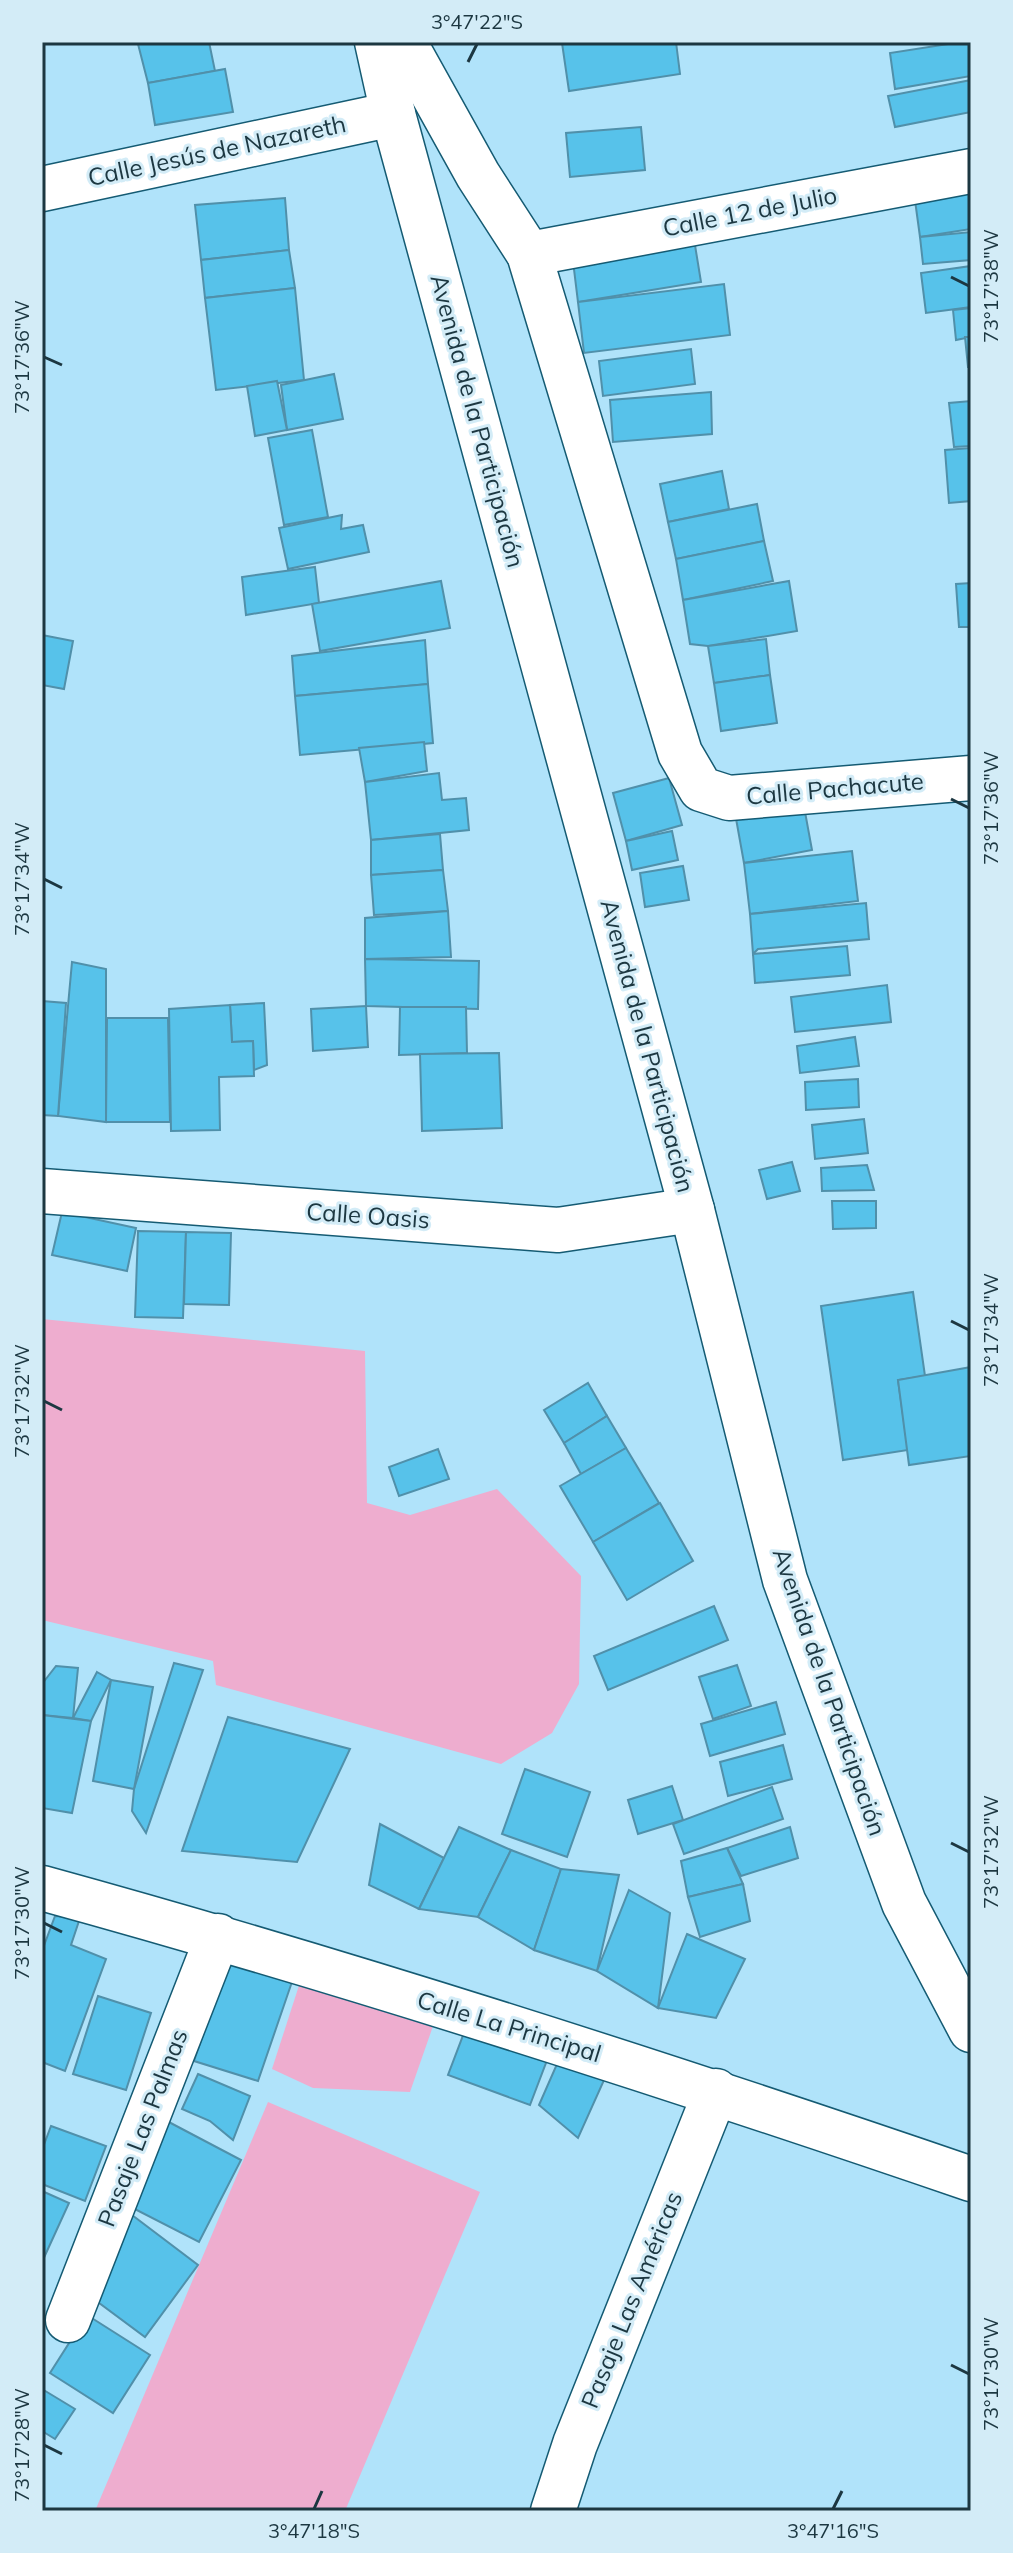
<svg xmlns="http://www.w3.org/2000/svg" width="1013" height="2553" font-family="Mulish,sans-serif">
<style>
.green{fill:#eeadcf}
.building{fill:#57c2ea;stroke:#5090aa;stroke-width:2}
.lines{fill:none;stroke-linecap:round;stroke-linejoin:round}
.minor-casing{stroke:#155b73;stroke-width:47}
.major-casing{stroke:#155b73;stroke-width:47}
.minor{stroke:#fff;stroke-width:44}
.major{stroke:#fff;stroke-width:44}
.ticks{fill:none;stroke:#1c3741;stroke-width:3}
.labels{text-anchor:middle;stroke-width:6;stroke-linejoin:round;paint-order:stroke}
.street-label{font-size:24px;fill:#1c3741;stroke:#d3ecf7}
.neatline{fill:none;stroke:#1c3741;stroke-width:3}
.ticks-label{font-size:20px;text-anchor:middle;fill:#1c3741}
</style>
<rect width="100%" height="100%" fill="#b0e3fa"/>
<g class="green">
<polygon points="42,1319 365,1351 367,1503 410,1515 497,1489 581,1576 579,1684 552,1733 501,1764 216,1685 213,1661 42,1620"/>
<polygon points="304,1970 440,2006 410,2092 313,2088 272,2069"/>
<polygon points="268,2102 480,2192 345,2511 95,2511"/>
</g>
<g class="building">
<polygon points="146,42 209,42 215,71 148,83 138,44"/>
<polygon points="676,42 680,74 569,91 562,43"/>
<polygon points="961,42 971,42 971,76 895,89 890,53"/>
<polygon points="225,69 233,112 155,125 148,83"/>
<polygon points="971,80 971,112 895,127 888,96"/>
<polygon points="641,127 645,170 570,177 566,133"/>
<polygon points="971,184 971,229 920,237 914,193"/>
<polygon points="285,198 289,250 201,260 195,205"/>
<polygon points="971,232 971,260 923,264 920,237"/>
<polygon points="694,239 701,282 578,302 573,261"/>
<polygon points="289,250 295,288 205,298 201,260"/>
<polygon points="971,266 971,307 926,313 921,273"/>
<polygon points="724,284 730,335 584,353 578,302"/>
<polygon points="295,288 304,380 216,390 205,298"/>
<polygon points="971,308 971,337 956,340 953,310"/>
<polygon points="965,337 971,337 971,367 968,367"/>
<polygon points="691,349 695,384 603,396 599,361"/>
<polygon points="334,374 343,419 287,430 281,385"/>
<polygon points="277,381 287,430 255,436 247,386"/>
<polygon points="711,392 712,434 613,442 610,400"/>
<polygon points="971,401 971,446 954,447 949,403"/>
<polygon points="312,430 328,517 284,525 268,438"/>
<polygon points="971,448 971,501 949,503 945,450"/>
<polygon points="722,471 729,509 668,522 660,484"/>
<polygon points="757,504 764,541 676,559 668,522"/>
<polygon points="342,515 341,529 363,525 369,552 288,569 279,528"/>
<polygon points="764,541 773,581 683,600 676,559"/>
<polygon points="315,567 319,603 246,615 242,577"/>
<polygon points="441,581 450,628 320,651 312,604"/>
<polygon points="789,581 797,631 708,646 690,644 683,600"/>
<polygon points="971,583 971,627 959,627 956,584"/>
<polygon points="42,635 73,641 64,689 42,685"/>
<polygon points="766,639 770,675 714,683 708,646"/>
<polygon points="425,640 428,684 295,696 292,656"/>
<polygon points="770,675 777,723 721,731 714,683"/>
<polygon points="428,684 433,743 300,755 295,696"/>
<polygon points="424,742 427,771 365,782 359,748"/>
<polygon points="439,773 442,800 466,798 469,830 371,840 365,782"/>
<polygon points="669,778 682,825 626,841 613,793"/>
<polygon points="803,801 812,850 744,863 735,813"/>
<polygon points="672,831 678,860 632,870 626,841"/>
<polygon points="440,834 443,870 371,875 371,840"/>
<polygon points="852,851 858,901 750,914 744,863"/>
<polygon points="683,866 689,900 645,907 640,873"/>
<polygon points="443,870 448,911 374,915 371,875"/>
<polygon points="866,903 869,939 758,949 753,954 750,914"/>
<polygon points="448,911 451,957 365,959 365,918"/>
<polygon points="847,946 850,975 755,983 753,954"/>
<polygon points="365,959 479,961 478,1009 366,1006"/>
<polygon points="72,962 106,969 106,1122 58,1116"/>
<polygon points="887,985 891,1022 795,1032 791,997"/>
<polygon points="42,1001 66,1003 58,1116 42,1115"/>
<polygon points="264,1003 267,1065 254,1070 253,1041 232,1042 230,1005"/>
<polygon points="230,1005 232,1042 253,1041 254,1076 219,1077 220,1130 171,1131 169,1009"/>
<polygon points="366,1006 368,1047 313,1051 311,1009"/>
<polygon points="400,1007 466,1007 467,1053 399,1055"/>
<polygon points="107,1018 168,1018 170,1122 106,1122"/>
<polygon points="855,1037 859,1066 800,1073 797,1046"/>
<polygon points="499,1053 502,1128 422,1131 420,1054"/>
<polygon points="858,1079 859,1107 806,1110 805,1082"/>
<polygon points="864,1119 868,1153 815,1159 812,1125"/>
<polygon points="792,1162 800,1191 767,1199 759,1170"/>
<polygon points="867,1165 874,1190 822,1191 821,1168"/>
<polygon points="832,1201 876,1201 876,1228 833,1229"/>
<polygon points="62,1212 136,1228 127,1271 52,1255"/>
<polygon points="138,1231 186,1232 183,1318 135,1317"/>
<polygon points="186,1232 231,1233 229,1305 184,1304"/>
<polygon points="913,1292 925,1376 898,1380 908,1450 843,1460 821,1306"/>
<polygon points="971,1367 971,1456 909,1465 898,1380"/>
<polygon points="588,1383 607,1416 564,1443 544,1410"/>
<polygon points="607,1416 626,1448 581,1474 564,1443"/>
<polygon points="626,1448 659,1503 593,1542 560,1486"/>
<polygon points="438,1449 449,1479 399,1496 389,1467"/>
<polygon points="660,1503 693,1561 627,1600 593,1542"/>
<polygon points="714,1606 728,1640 608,1690 594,1656"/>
<polygon points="174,1663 203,1670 146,1833 132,1811 134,1789"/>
<polygon points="737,1665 751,1706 713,1719 699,1677"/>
<polygon points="56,1666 78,1668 73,1718 42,1715 42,1684"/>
<polygon points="97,1672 111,1680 91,1721 73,1718"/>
<polygon points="111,1680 153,1687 134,1789 93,1781"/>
<polygon points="776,1702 785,1734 710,1756 701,1724"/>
<polygon points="42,1715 91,1721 72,1813 42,1808"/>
<polygon points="228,1717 350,1749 297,1862 182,1851"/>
<polygon points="783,1745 792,1779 728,1796 720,1762"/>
<polygon points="525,1769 590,1792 567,1857 502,1834"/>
<polygon points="672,1786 683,1820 638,1834 628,1800"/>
<polygon points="772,1787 783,1819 684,1854 673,1824"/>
<polygon points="380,1824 444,1858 419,1909 369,1885"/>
<polygon points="459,1827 511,1850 478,1917 419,1909"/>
<polygon points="790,1827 798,1858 741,1876 727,1848"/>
<polygon points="727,1848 743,1884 688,1897 681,1861"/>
<polygon points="511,1850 561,1869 534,1950 478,1917"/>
<polygon points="561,1869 619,1875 597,1971 534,1950"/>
<polygon points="743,1884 750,1921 700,1937 688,1897"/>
<polygon points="629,1890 670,1913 658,2008 597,1971"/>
<polygon points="55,1916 80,1918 71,1945 106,1959 65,2071 42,2062 42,1951"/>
<polygon points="687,1934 745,1959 716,2018 658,2008"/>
<polygon points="230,1955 294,1976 258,2081 194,2061"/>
<polygon points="98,1996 151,2013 126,2090 73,2074"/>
<polygon points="470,2017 552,2047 530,2105 448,2075"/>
<polygon points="564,2048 609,2069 578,2138 539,2105"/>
<polygon points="198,2074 250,2096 233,2140 210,2121 182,2109"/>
<polygon points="165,2120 241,2160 199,2242 123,2203"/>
<polygon points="51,2126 106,2146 85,2201 42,2184 42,2150"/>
<polygon points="42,2191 69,2203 42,2262"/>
<polygon points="132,2215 198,2265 145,2337 79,2288"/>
<polygon points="87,2315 150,2355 113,2413 50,2373"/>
<polygon points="42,2389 75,2409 55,2439 42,2431"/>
</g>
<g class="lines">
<g class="minor-casing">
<g id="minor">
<polyline points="404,42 478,175 529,254 680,753 701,789 729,798 971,778"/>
<polyline points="42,189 393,114"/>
<polyline points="529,254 971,171"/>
<polyline points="42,1191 558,1230 692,1210"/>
<path d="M42 1888C355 1974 664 2074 971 2179"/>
<polyline points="68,2320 218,1936"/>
<polyline points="553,2511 575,2444 716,2091"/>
</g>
</g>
<g class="major-casing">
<polyline id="major" points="377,42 393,114 692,1210 785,1580 904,1903 971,2030"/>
</g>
<use href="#minor" class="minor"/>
<use href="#major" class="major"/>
</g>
<path class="ticks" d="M468 62 477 44M951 277 969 286M44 357 62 365M951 799 969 808M44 879 62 888M951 1321 969 1330M44 1401 62 1410M951 1843 969 1852M44 1923 62 1932M951 2365 969 2374M44 2445 62 2454M314 2509 322 2491M833 2509 842 2491"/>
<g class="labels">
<g class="street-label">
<text transform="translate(217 151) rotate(-12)" y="8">Calle Jesús de Nazareth</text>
<text transform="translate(750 212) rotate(-11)" y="8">Calle 12 de Julio</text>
<text transform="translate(477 421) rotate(75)" y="8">Avenida de la Participación</text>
<text transform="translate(835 789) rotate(-5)" y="8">Calle Pachacute</text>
<text transform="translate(647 1046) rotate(75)" y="8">Avenida de la Participación</text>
<text transform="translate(368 1216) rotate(4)" y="8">Calle Oasis</text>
<text transform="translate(829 1692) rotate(71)" y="8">Avenida de la Participación</text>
<text transform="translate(509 2027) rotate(17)" y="8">Calle La Principal</text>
<text transform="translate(143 2128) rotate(-69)" y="8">Pasaje Las Palmas</text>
<text transform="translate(632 2300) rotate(-68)" y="8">Pasaje Las Américas</text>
</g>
</g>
<rect width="1013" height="2553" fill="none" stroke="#d3ecf7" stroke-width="88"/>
<rect x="44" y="44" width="925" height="2465" class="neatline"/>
<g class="ticks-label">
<text x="477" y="29">3°47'22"S</text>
<text transform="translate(991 286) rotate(-90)" y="7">73°17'38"W</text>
<text transform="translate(22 357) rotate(-90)" y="7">73°17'36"W</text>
<text transform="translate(991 808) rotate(-90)" y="7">73°17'36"W</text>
<text transform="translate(22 879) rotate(-90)" y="7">73°17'34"W</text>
<text transform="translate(991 1330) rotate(-90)" y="7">73°17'34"W</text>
<text transform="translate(22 1401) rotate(-90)" y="7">73°17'32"W</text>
<text transform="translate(991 1852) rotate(-90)" y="7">73°17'32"W</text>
<text transform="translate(22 1923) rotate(-90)" y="7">73°17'30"W</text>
<text transform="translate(991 2374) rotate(-90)" y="7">73°17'30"W</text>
<text transform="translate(22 2445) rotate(-90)" y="7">73°17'28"W</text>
<text x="314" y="2538">3°47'18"S</text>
<text x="833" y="2538">3°47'16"S</text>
</g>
</svg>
